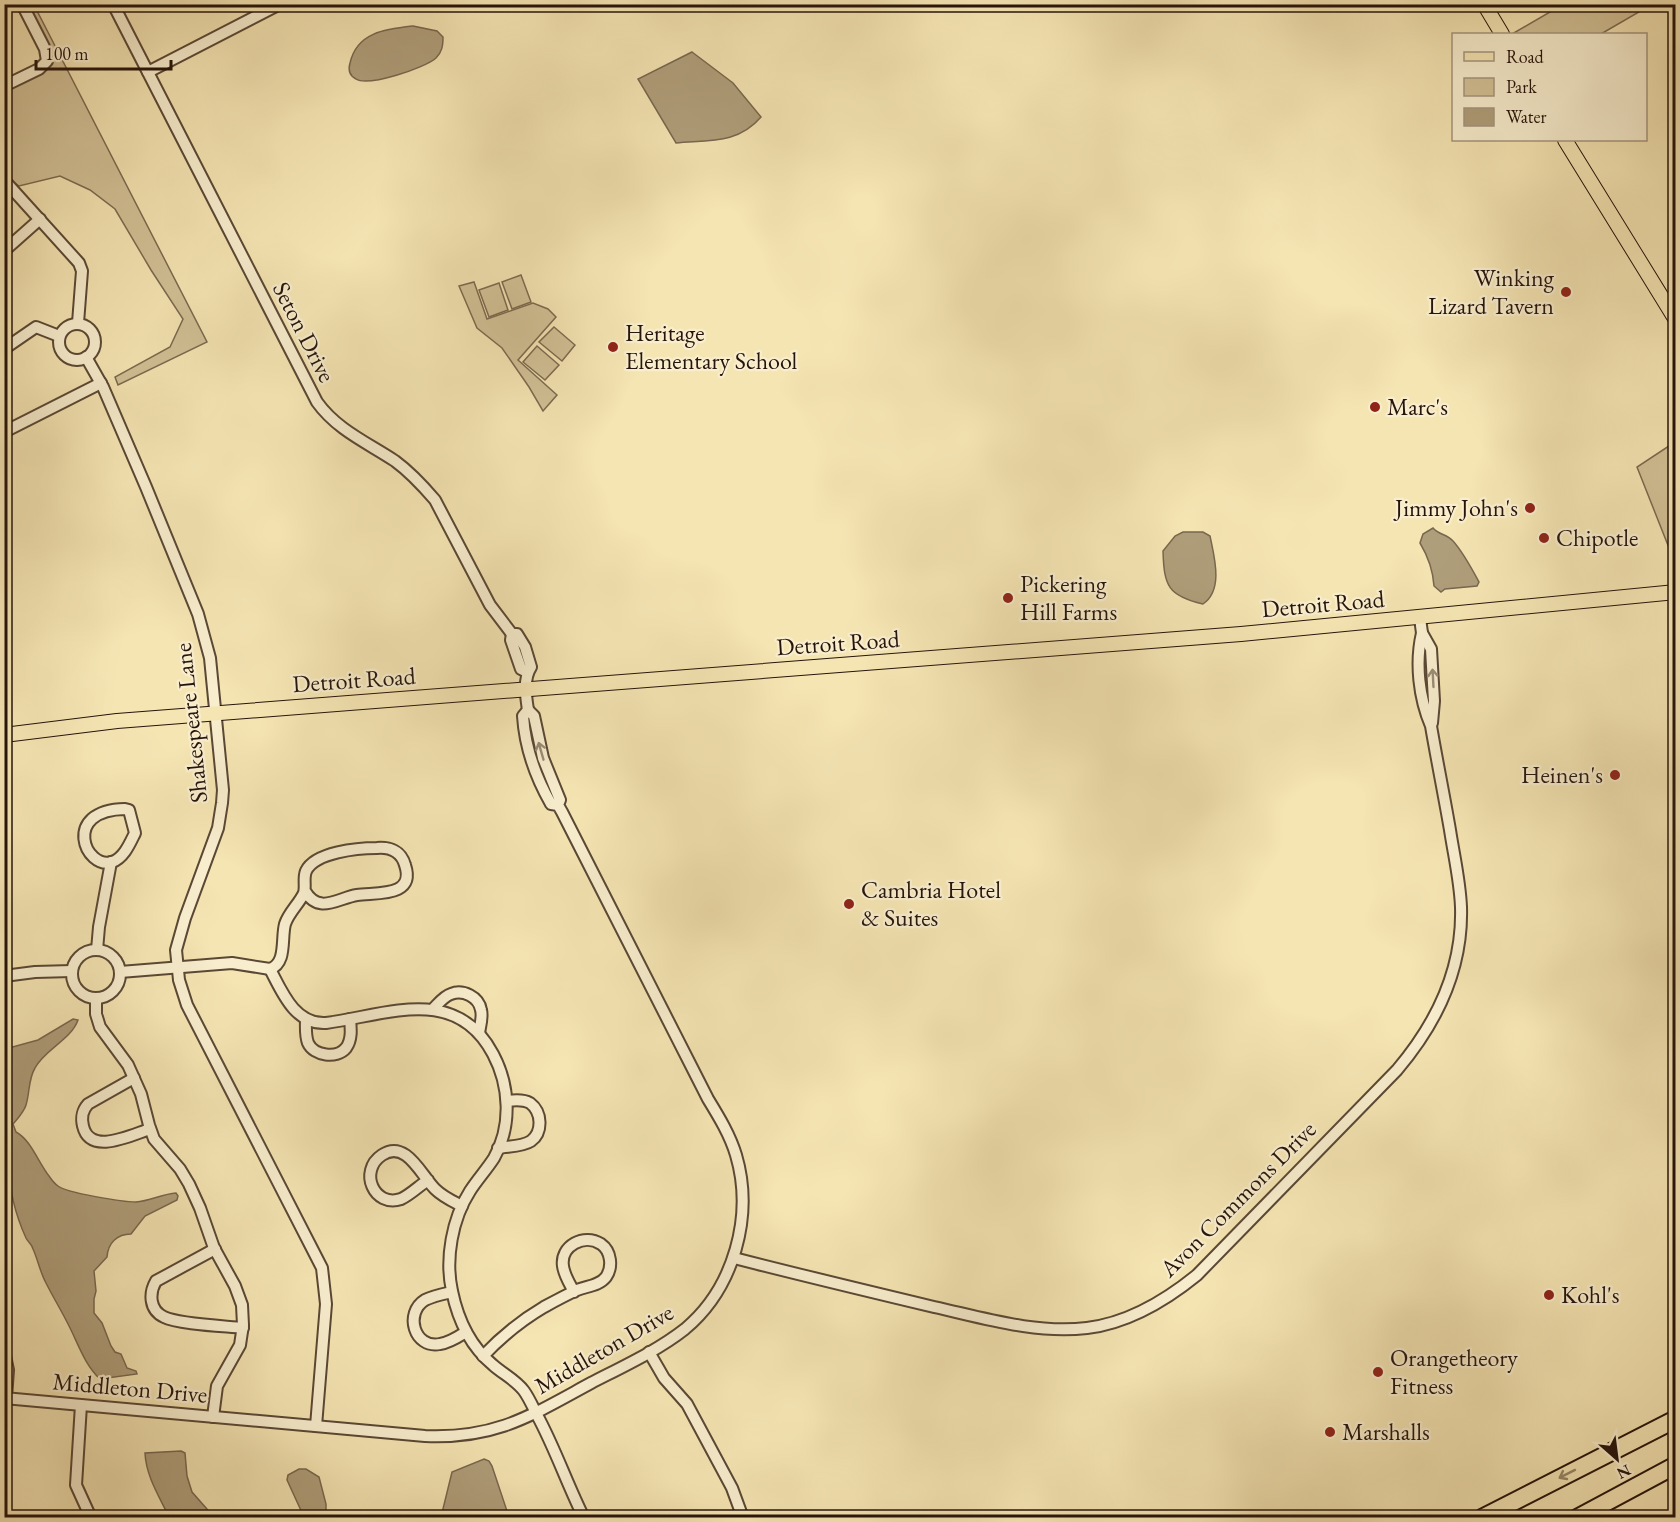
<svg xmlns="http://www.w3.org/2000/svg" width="1680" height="1522" font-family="'EB Garamond',serif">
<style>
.green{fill:#d2c196;stroke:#7c6a50;stroke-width:1.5}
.water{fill:#af9e7a;stroke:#78674e;stroke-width:1.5}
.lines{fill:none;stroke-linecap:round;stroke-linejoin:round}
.minor-casing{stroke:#5a4835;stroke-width:14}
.major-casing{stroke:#26140b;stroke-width:16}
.highway-casing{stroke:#26140b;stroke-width:20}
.minor{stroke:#f8eece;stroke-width:10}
.major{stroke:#f5e5b3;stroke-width:14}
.highway{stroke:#f5e5b3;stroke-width:16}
.oneway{stroke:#9a8c76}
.oneway2{stroke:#988767}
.poi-dot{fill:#8f2418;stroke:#f8eece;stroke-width:2}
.labels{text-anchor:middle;stroke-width:4.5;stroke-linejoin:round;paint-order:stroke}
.poi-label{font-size:24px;fill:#26140b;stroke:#f8eece;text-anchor:start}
.street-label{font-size:24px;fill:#26140b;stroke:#f8eece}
</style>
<rect width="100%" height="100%" fill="#f5e5b3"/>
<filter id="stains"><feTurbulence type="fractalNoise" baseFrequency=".00333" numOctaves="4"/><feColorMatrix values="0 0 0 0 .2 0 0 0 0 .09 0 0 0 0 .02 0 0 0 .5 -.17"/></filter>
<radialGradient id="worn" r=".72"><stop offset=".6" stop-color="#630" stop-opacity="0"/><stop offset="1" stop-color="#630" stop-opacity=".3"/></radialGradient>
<g class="green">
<polygon points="25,5 34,5 207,342 118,385 115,377 170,347 183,319 151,270 115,209 90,190 60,176 19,186 5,176 4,88 50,63"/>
<polygon points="1562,5 1562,4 1651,5 1601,34 1512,34"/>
<polygon points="521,275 531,302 512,309 502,282"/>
<polygon points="474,282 487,319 533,303 548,309 556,317 518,360 557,395 543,411 529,387 502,348 477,328 459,286"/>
<polygon points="499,283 508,310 489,317 479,290"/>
<polygon points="554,327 575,345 562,361 539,342"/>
<polygon points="537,346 559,365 545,380 523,362"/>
<polygon points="1675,442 1675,563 1637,467"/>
</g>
<g class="water">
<path d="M413 26 437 31 443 37C443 46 442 52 436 58 425 68 368 87 356 79 350 76 348 70 350 63 357 32 386 29 413 26Z"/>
<path d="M692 52 733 83 761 117C738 144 709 140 676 143L638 79Z"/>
<path d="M1433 528C1439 535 1447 534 1453 541 1463 552 1472 569 1479 582L1477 586 1445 589 1441 592 1434 586C1433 570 1429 558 1420 543L1423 534Z"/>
<path d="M1183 532H1203L1210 536C1214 556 1224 590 1203 604 1168 596 1164 586 1163 551L1175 536Z"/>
<path d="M73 1019 78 1020C71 1040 45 1049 35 1068 28 1080 30 1092 26 1105 24 1112 18 1118 13 1124L16 1132C31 1140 38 1162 49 1176 51 1179 55 1184 58 1186 67 1193 123 1202 136 1202 150 1201 162 1194 176 1193L178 1196 177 1200 145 1216 131 1234C117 1234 108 1243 107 1257L94 1271 96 1291 94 1299V1313L102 1323 111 1346 115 1352 121 1354 127 1368 136 1371 137 1374 100 1379C84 1364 78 1343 68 1324 61 1310 53 1297 46 1283 40 1272 38 1260 33 1249 32 1244 28 1242 26 1238 15 1214 9 1187 8 1162 7 1146 1 1148 10 1131L5 1124V1049L38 1040Z"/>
<path d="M181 1451 185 1453 187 1476 192 1492 214 1517H169C159 1496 146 1476 145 1453Z"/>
<polygon points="484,1459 489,1461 492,1466 509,1517 441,1517 452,1472"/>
<polygon points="299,1469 306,1469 319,1477 326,1504 326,1517 304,1517 287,1480 288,1475"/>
</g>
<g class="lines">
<g class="minor-casing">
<g id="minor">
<path d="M113 4 317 402C337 430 368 443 395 461 410 472 423 486 435 500L490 605 512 634"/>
<polyline points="148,72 280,4"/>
<polyline points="4,86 39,69 47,61 45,49 22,4"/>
<polyline points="4,180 79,263 82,271 78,323"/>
<polyline points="4,251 40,219"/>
<circle cx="77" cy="342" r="18"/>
<polyline points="4,349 36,327 59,336"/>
<polyline points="86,357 103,387 146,487 198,614 210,658 223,790 222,803 218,828 185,918 176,950 179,980 187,1005 322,1268 326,1304 316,1426"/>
<polyline points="4,432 101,383"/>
<polyline points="1420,618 1422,633 1431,649 1434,701 1432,723"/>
<path d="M527 672 521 669 511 640 512 634H517L525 647 531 667C523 679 526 697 528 710"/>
<path d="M125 809 129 810 135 833C130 843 124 858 112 862 85 870 61 810 125 809Z"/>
<polyline points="97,950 99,927 111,862"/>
<circle cx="96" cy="974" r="24"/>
<path d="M270 969C282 992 295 1025 326 1023 387 1015 456 984 493 1054 510 1086 512 1126 494 1158 487 1169 477 1180 470 1191 452 1219 445 1259 452 1291 458 1320 470 1346 493 1365 503 1374 516 1380 524 1391 529 1398 533 1407 537 1415 555 1448 567 1484 584 1518"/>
<path d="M270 969C287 963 281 939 285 924 289 912 299 904 304 893 306 886 303 878 306 871 315 852 358 848 377 848 390 847 401 851 405 865 416 898 375 892 357 895 338 898 319 915 305 891"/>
<polyline points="120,972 232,963 270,969"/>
<polyline points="4,976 35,972 72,971"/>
<polyline points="96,998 96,1014 100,1027 128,1065 141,1094 149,1125 154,1139 180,1169 189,1184 200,1208 214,1248 235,1286 242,1305 243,1325 240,1345 217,1386 213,1417"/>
<path d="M433 1009C438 1004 444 996 451 994 463 989 479 997 481 1010 483 1017 480 1026 479 1033"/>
<path d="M306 1019C306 1026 305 1035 308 1043 314 1056 337 1059 346 1048 352 1040 351 1029 350 1019"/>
<path d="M134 1078 88 1104C82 1111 81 1117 83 1126 90 1156 131 1135 150 1129"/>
<path d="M498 1148C508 1146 522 1147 531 1141 543 1132 542 1112 530 1103 523 1099 514 1100 507 1101"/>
<path d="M428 1180C419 1186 410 1195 401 1199 374 1208 358 1171 382 1155 406 1139 421 1175 435 1189 443 1197 452 1201 462 1206"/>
<path d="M215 1249 156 1281C149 1293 149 1310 164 1317 178 1324 224 1326 243 1328"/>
<path d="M734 1258C800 1275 867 1291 934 1307 984 1318 1035 1334 1087 1328 1129 1323 1165 1301 1197 1275L1397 1070C1436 1024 1463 970 1461 907 1460 881 1454 856 1450 830 1444 795 1437 761 1431 726 1419 698 1415 663 1422 633"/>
<path d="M452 1292C443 1294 433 1296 425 1300 404 1313 414 1349 440 1344 449 1343 458 1337 466 1332"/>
<polyline points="4,1351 8,1370 6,1398"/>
<polyline points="649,1352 664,1378 687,1404 732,1488 743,1518"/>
<path d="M483 1356C501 1337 522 1320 544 1307 555 1301 566 1295 577 1290 587 1286 599 1286 606 1277 613 1267 611 1251 601 1244 584 1233 560 1246 563 1266 564 1275 570 1284 574 1292"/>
<path d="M4 1398 425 1436C496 1439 530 1416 591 1383 622 1367 657 1351 685 1329 734 1288 754 1216 736 1155 730 1135 719 1117 708 1099L562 812 558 805 551 804C535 776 525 748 523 716L528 710 534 716 543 758 560 800 558 805"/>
<polyline points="81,1405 76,1485 91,1518"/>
</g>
</g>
<g class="major-casing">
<g id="major">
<polyline points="1484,4 1502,34"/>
<polyline points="1565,140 1676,320"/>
<polyline points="4,735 117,721 1241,634 1676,592"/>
</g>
</g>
<g class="highway-casing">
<g id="highway">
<polyline points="1482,1518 1676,1419"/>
<polyline points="1577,1518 1676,1465"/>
</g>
</g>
<use href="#minor" class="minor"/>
<use href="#major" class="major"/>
<use href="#highway" class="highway"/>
</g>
<defs><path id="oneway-shaft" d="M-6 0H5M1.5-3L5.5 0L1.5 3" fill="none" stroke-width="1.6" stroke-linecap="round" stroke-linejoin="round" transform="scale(1.5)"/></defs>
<g class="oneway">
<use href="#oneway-shaft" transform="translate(1433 678) rotate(-93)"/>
<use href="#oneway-shaft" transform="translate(541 751) rotate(-106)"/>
</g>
<use class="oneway2" href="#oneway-shaft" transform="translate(1567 1474) rotate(153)"/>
<g class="poi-dot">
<circle cx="1566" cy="292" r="6"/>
<circle cx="613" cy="347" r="6"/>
<circle cx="1375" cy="407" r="6"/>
<circle cx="1530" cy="508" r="6"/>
<circle cx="1544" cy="538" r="6"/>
<circle cx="1008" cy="598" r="6"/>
<circle cx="1615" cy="775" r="6"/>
<circle cx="849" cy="904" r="6"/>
<circle cx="1549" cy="1295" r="6"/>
<circle cx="1378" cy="1372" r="6"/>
<circle cx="1330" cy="1432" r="6"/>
</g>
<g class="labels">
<g class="poi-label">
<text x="1554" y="286" text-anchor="end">Winking<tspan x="1554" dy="28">Lizard Tavern</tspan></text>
<text x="625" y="341">Heritage<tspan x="625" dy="28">Elementary School</tspan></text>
<text x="1387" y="415">Marc's</text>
<text x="1518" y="516" text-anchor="end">Jimmy John's</text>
<text x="1556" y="546">Chipotle</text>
<text x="1020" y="592">Pickering<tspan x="1020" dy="28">Hill Farms</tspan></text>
<text x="1603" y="783" text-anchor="end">Heinen's</text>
<text x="861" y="898">Cambria Hotel<tspan x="861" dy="28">&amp; Suites</tspan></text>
<text x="1561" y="1303">Kohl's</text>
<text x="1390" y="1366">Orangetheory<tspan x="1390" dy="28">Fitness</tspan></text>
<text x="1342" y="1440">Marshalls</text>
</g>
<g class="street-label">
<text transform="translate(304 332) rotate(63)" y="8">Seton Drive</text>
<text transform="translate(1323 604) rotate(-5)" y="8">Detroit Road</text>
<text transform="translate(838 643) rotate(-4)" y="8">Detroit Road</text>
<text transform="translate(354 680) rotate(-4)" y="8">Detroit Road</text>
<text transform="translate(191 723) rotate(-96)" y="8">Shakespeare Lane</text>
<text transform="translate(1238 1199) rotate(-45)" y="8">Avon Commons Drive</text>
<text transform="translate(604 1349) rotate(-30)" y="8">Middleton Drive</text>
<text transform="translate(130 1388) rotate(5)" y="8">Middleton Drive</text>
</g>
</g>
<rect width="1680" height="1522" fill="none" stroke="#f5e5b3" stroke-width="24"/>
<rect x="6" y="6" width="1668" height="1510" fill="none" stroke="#26140b" stroke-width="3"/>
<rect x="12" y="12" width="1656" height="1498" fill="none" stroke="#26140b" stroke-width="1.5"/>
<rect x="1452" y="33" width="195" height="108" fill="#f8eece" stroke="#a49780" stroke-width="1.5"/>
<rect x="1464" y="52" width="30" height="9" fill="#f5e5b3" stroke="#a49780" stroke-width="1.5"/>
<text x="1506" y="63" font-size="18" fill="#26140b">Road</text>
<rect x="1464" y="78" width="30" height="18" fill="#d2c196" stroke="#a49780" stroke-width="1.5"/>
<text x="1506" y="93" font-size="18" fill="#26140b">Park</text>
<rect x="1464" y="108" width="30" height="18" fill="#af9e7a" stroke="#a49780" stroke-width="1.5"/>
<text x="1506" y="123" font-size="18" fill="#26140b">Water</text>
<g transform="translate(1617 1459) rotate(152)" stroke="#f8eece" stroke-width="4.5" paint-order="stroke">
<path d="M0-4.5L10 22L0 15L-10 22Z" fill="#26140b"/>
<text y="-9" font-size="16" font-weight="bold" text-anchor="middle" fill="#26140b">N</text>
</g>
<path d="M36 60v9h135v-9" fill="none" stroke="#26140b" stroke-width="3"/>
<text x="45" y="60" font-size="18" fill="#26140b" stroke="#f8eece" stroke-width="4.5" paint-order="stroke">100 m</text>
<rect width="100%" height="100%" filter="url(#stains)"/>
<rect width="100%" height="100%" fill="url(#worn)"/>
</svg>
